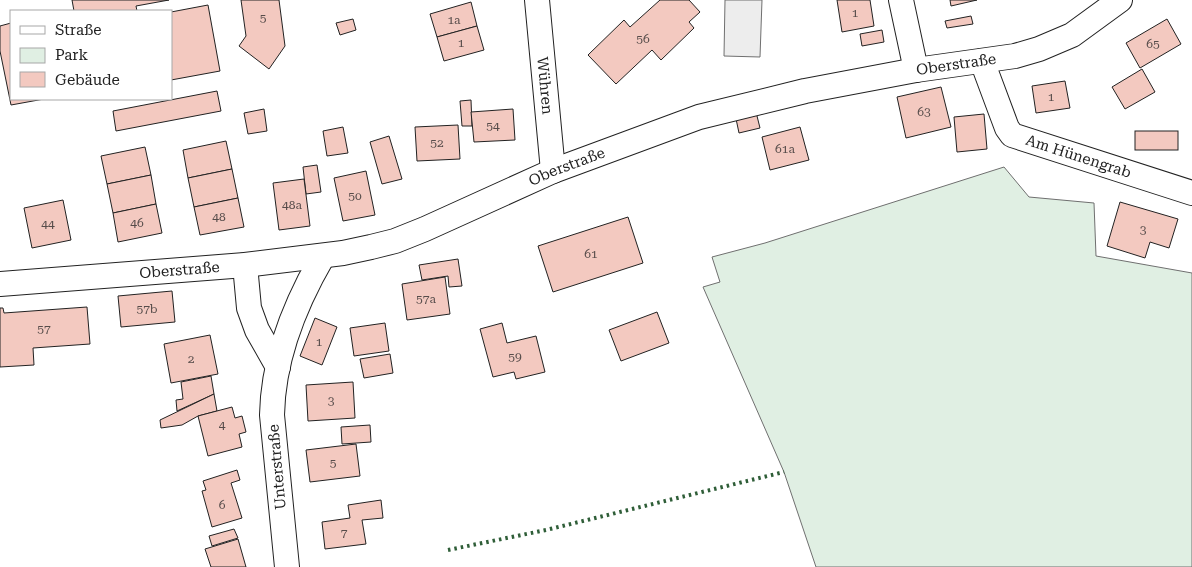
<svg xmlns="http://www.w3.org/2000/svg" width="1192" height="567" font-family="'Roboto Serif',serif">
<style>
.green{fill:#e0efe3;stroke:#6f6f6f}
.parking{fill:#ededed;stroke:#6f6f6f}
.building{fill:#f3c9c0;stroke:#222}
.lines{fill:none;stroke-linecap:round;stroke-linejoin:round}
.minor-casing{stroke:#222;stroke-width:26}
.minor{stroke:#fff;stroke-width:24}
.hedge{stroke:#2f5e38;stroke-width:4;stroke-dasharray:2.5 4;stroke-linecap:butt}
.labels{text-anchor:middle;stroke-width:4;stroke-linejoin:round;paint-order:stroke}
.number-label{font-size:12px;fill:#564c4a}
.street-label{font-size:15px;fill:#222;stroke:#fff}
</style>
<rect width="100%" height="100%" fill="#fff"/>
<polygon class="green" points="1004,167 1029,197 1094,203 1096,256 1192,273 1192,567 816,567 784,472 703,287 720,282 712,257 765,243"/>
<polygon class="parking" points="725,0 762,0 760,57 724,56"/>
<g class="building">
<polygon points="72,0 169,0 136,6 137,11 74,11"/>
<polygon points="241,0 279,0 285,46 269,69 239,46 246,36"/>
<polygon points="660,0 689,0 700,12 689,22 694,28 661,60 652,50 616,84 588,55 624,20 630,27"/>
<polygon points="837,0 870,0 874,26 842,32"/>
<polygon points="950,0 977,0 951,6"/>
<polygon points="471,2 477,26 437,37 430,14"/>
<polygon points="208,5 220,71 171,80 171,12"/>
<polygon points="971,16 973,24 947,28 945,21"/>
<polygon points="353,19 356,30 340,35 336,23"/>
<polygon points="1167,19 1181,44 1140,68 1126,43"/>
<polygon points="11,23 11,99 44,99 11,105 0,51 0,26"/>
<polygon points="477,26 484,50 444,61 437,37"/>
<polygon points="882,30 884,42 862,46 860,34"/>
<polygon points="1142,69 1155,92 1125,109 1112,87"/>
<polygon points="1065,81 1070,108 1036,113 1032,86"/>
<polygon points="941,87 951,127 906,138 897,97"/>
<polygon points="217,91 221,111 116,131 113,111"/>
<polygon points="471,100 472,126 462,126 460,101"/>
<polygon points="755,108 760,128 739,133 735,114"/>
<polygon points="264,109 267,131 248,134 244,113"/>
<polygon points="513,109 515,140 474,142 471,112"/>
<polygon points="984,114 987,149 957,152 954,117"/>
<polygon points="458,125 460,159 417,161 415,127"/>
<polygon points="343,127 348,153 327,156 323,131"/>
<polygon points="800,127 809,160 770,170 762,137"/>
<rect x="1135" y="131" width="43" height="19"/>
<polygon points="389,136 402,179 382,184 370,142"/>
<polygon points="226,141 232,169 188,178 183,150"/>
<polygon points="145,147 151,175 107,184 101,156"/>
<polygon points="317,165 321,192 306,194 303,167"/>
<polygon points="232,169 238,198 194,207 188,178"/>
<polygon points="366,171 375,215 343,221 334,178"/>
<polygon points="151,175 156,204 113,213 107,184"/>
<polygon points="304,179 310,226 279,230 273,183"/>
<polygon points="238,198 244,227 200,235 194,207"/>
<polygon points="63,200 71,240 32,248 24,208"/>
<polygon points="1120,202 1178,219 1169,248 1150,242 1145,258 1107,246"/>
<polygon points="156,204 162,233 118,242 113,213"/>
<polygon points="628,217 643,263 553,292 538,246"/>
<polygon points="458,259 462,286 449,287 448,276 422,280 419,265"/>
<polygon points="445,277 450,314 407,320 402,284"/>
<polygon points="172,291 175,322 121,327 118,296"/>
<polygon points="87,307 90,344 33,348 34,365 0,367 0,308 3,308 4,313"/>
<polygon points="657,312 669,343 621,361 609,330"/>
<polygon points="315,318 337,327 322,365 300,356"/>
<polygon points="385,323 389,351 354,356 350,328"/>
<polygon points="502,323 507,343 536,336 545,372 516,379 514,372 493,377 480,329"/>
<polygon points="210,335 218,374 171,383 164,344"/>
<polygon points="390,354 393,373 364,378 360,359"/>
<polygon points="211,376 214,394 177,411 176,400 183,399 181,382"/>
<polygon points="353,382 355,418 308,421 306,385"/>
<polygon points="214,394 217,411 198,416 182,425 161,428 160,420"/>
<polygon points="232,407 235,418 242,416 246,432 239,434 242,447 208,456 198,416"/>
<polygon points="370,425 371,442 342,444 341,427"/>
<polygon points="356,444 360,476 310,482 306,450"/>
<polygon points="237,470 240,480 231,483 242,518 212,527 202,491 206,490 203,481"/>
<polygon points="381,500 383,518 362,520 366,544 325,549 322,522 350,518 348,505"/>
<polygon points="234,529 238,538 212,546 209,536"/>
<polygon points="238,539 246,567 211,567 205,549"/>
</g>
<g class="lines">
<g class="minor-casing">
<g id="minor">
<path id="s1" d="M537 0 553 171"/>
<polyline points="901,0 916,70"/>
<path id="s2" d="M982 61 1007 128 1012 135 1192 193"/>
<polyline points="245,265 249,308 257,330 278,367"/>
<path id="s3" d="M0 284 245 265 343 253 371 247 395 241 425 229 553 171 699 117 805 91 916 70 1015 56 1039 49 1072 35 1120 0"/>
<path d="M287 567 272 415C273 358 295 304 323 256"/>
</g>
</g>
<use href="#minor" class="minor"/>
<polyline class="hedge" points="448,550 546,530 784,472"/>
</g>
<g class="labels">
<g class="number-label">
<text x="855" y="17">1</text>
<text x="263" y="22">5</text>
<text x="454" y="24">1a</text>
<text x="643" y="43">56</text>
<text x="461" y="47">1</text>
<text x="1153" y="48">65</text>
<text x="1051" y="101">1</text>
<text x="924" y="116">63</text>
<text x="493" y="130">54</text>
<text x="437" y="147">52</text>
<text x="785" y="153">61a</text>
<text x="355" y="200">50</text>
<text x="292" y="209">48a</text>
<text x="219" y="221">48</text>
<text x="137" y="227">46</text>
<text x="48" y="228">44</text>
<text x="1143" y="234">3</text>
<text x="591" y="258">61</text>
<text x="426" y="303">57a</text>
<text x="147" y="313">57b</text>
<text x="44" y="333">57</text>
<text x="319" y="346">1</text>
<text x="515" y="361">59</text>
<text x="191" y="363">2</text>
<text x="331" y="405">3</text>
<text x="222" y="429">4</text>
<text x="333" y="467">5</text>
<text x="222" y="509">6</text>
<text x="344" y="537">7</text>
</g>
<g class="street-label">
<text dy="5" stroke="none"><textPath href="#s3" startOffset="989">Oberstraße</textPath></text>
<text dy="5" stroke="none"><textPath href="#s1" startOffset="86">Wühren</textPath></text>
<text dy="5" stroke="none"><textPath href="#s2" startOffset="150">Am Hünengrab</textPath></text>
<text dy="5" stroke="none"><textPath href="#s3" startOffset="585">Oberstraße</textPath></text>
<text dy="5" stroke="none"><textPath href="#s3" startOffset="180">Oberstraße</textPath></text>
<text transform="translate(277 467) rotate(-95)" y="5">Unterstraße</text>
</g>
</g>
<rect x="10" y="10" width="162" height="90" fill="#ffffff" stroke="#a7a7a7"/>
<rect x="20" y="26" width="25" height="8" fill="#ffffff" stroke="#a7a7a7"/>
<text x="55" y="35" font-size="15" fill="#222222">Straße</text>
<rect x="20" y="48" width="25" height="15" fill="#e0efe3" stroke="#a7a7a7"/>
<text x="55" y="60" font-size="15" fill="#222222">Park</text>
<rect x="20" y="72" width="25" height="15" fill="#f3c9c0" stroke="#a7a7a7"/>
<text x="55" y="85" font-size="15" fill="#222222">Gebäude</text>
</svg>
